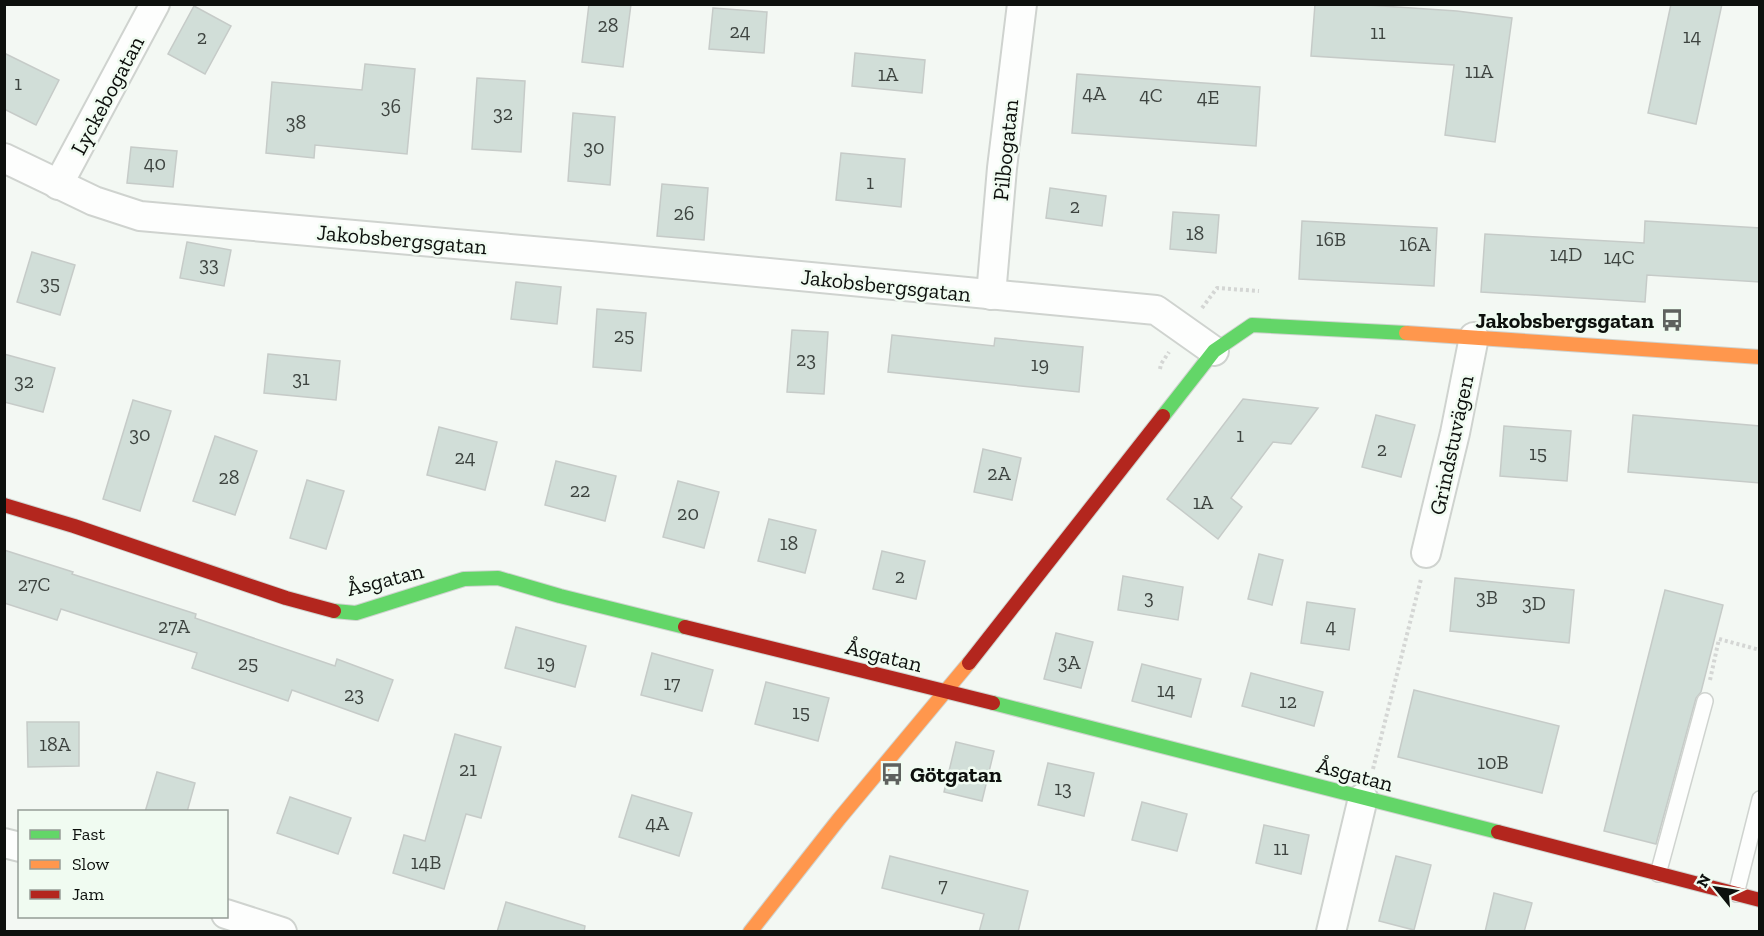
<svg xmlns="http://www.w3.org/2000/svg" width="1764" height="936" font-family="'Zilla Slab',serif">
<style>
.building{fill:#d1ded8;stroke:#c6cbc8;stroke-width:1.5}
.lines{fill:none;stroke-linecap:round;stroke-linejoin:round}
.lane-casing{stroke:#cfd3cf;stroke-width:18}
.street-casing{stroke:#cfd3cf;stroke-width:32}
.fast-casing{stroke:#cfd3cf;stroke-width:16}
.slow-casing{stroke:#cfd3cf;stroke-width:16}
.jam-casing{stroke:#cfd3cf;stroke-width:16}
.path{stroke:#d4d6d4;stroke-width:4;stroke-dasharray:3 3;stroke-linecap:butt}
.lane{stroke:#fdfefd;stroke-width:15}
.street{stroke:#fdfefd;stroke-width:28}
.fast{stroke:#63d668;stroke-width:14}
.slow{stroke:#ff974d;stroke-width:14}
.jam{stroke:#b3261e;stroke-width:14}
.labels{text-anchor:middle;stroke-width:5;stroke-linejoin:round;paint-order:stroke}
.number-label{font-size:20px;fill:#3e4440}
.street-label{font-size:22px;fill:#0d100d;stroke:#f0fbf1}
.poi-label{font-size:22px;font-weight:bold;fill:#0d100d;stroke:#f0fbf1;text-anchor:end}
</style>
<rect width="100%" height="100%" fill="#f3f8f3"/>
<g class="building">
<polygon points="589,4 631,4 623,67 582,62"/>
<polygon points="1315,4 1352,4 1457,11 1512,18 1495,142 1445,135 1454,65 1311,56"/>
<polygon points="1671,4 1722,4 1696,124 1648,113"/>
<polygon points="194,6 231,26 205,74 168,54"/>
<polygon points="713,8 767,12 764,53 709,49"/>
<polygon points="4,53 59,80 36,125 4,109"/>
<polygon points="855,53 925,60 922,93 852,86"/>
<polygon points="365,64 415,69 407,154 315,145 314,158 266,153 272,82 362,90"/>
<polygon points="1077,74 1260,87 1256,146 1072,133"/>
<polygon points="477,78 525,81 521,152 472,149"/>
<polygon points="573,113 615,117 610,185 568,181"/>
<polygon points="131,147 177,151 173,187 127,183"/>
<polygon points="841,153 905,159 901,207 836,200"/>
<polygon points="662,184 708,188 704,240 657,236"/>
<polygon points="1050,188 1106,196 1102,226 1046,218"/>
<polygon points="1173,212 1219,215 1216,253 1170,249"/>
<polygon points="1302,221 1437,228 1434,286 1299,279"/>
<polygon points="1645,221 1760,228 1760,282 1647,275 1645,302 1481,292 1485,234 1644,243"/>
<polygon points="187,242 231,250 224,286 180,278"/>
<polygon points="32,252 75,265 60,315 17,302"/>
<polygon points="516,282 561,287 557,324 511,319"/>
<polygon points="597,309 646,313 641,371 593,367"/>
<polygon points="792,330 828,332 824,394 787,392"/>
<polygon points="892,335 994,346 995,338 1083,347 1079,392 888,372"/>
<polygon points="4,354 55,368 43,412 4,402"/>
<polygon points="268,354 340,361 336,400 264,393"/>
<polygon points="1243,399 1318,408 1291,444 1273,442 1231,498 1242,507 1218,539 1167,499"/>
<polygon points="133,400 171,411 140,511 103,499"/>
<polygon points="1376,415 1415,425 1401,477 1362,467"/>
<polygon points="1633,415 1760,426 1760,483 1628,472"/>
<polygon points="1504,426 1571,431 1567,481 1500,476"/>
<polygon points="439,427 497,442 485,490 427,475"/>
<polygon points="215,436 257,451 235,515 193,501"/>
<polygon points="983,449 1021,458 1012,500 974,492"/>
<polygon points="556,461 616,476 605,521 545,505"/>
<polygon points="307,480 344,491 326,549 290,538"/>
<polygon points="678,481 719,492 704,548 663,537"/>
<polygon points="769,519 816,530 805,573 758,561"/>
<polygon points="4,550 73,572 72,574 196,614 195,618 335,666 337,659 393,680 378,721 292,690 288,701 192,668 197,653 61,609 57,620 4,603"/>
<polygon points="882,551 925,561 916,599 873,589"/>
<polygon points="1259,554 1283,560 1272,605 1248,599"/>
<polygon points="1123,576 1183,587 1178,620 1118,610"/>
<polygon points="1455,578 1574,590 1569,643 1450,631"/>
<polygon points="1665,590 1723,605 1701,692 1696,698 1656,844 1604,831"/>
<polygon points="1307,602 1355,609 1349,650 1301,643"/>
<polygon points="516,627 586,646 575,687 505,668"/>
<polygon points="1056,633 1093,642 1081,688 1044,679"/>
<polygon points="652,653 713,670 702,711 641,695"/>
<polygon points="1142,664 1201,679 1191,717 1132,701"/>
<polygon points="1251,673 1323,692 1314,726 1242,706"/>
<polygon points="766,682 829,698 818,741 755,724"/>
<polygon points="1414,690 1559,726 1542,793 1398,757"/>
<polygon points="27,722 79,722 79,766 28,767"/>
<polygon points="455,734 501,747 481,818 466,814 444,889 393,873 404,835 425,841"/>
<polygon points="956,742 994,751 982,801 944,792"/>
<polygon points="1048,763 1094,773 1084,816 1038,805"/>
<polygon points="157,772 195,783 187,812 145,812"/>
<polygon points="632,795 692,813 679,856 619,837"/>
<polygon points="290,797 351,818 338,854 277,833"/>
<polygon points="1142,802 1187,814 1177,851 1132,840"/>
<polygon points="1264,825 1309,835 1301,874 1256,863"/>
<polygon points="890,856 1028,891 1018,932 979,932 984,914 882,888"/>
<polygon points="1396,856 1431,865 1414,930 1379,921"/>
<polygon points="1494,893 1532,903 1524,932 1485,932"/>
<polygon points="506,902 585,926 584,932 497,932"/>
</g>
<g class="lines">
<g class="lane-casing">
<g id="lane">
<polyline points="1658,874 1705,701"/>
<polyline points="1736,894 1760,799"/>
</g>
</g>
<g class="street-casing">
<g id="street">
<polyline points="4,158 94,201 140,216 590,256 1156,310 1214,351"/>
<polyline points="58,185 155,4"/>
<polyline points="991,295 1002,168 1022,4"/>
<polyline points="1426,553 1455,433 1474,337"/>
<polyline points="4,843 20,847"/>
<polyline points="226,914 282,932"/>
<polyline points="1331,932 1363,798"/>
</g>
</g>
<g class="fast-casing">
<g id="fast">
<polyline points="1163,416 1214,351 1252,325 1406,333"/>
<polyline points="334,611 356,613 464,579 498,578 560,596 685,627"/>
<polyline points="993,703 1498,832"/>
</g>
</g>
<g class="slow-casing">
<g id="slow">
<polyline points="1406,333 1760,357"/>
<polyline points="750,932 839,819 969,663"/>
</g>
</g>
<g class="jam-casing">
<g id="jam">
<polyline points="4,505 74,526 286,598 334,611"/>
<polyline points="685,627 993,703"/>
<polyline points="969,663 1163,416"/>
<polyline points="1498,832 1760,900"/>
</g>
</g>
<g class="path">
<polyline points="1202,308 1217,288 1259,291"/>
<polyline points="1160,369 1161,364 1169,352"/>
<polyline points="1710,680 1719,639 1760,650"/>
<polyline points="1373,769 1421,579"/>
</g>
<use href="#lane" class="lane"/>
<use href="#street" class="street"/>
<use href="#fast" class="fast"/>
<use href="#slow" class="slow"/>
<use href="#jam" class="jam"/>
</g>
<defs>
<g id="bus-bare" transform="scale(1.8)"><path d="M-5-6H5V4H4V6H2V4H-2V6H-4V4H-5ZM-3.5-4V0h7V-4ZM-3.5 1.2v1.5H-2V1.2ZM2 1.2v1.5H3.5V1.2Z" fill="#5e615e" stroke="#f0fbf1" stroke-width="2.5" paint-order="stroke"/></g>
</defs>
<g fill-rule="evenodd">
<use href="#bus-bare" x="1672" y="320"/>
<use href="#bus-bare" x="892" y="774"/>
</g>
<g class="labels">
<g class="number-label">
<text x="608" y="32">28</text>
<text x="740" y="38">24</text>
<text x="1378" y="39">11</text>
<text x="1692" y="43">14</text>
<text x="202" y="44">2</text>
<text x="1479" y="78">11A</text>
<text x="888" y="81">1A</text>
<text x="18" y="90">1</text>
<text x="1094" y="100">4A</text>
<text x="1151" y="102">4C</text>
<text x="1208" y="104">4E</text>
<text x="391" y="113">36</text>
<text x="503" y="120">32</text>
<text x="296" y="129">38</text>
<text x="594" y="154">30</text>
<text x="155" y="170">40</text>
<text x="870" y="189">1</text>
<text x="1075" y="213">2</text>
<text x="684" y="220">26</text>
<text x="1195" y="240">18</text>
<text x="1331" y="246">16B</text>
<text x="1415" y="251">16A</text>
<text x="1566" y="261">14D</text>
<text x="1619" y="264">14C</text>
<text x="209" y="271">33</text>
<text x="50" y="290">35</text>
<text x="624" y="342">25</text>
<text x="806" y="366">23</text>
<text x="1040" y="371">19</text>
<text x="301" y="385">31</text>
<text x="24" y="388">32</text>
<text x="140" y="441">30</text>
<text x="1240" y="442">1</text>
<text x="1382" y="456">2</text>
<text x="1538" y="460">15</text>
<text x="465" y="464">24</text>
<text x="999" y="480">2A</text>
<text x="229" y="484">28</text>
<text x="580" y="497">22</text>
<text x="1203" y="509">1A</text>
<text x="688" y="520">20</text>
<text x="789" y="550">18</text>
<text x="900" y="583">2</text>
<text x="34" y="591">27C</text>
<text x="1149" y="604">3</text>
<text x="1487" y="604">3B</text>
<text x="1534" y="610">3D</text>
<text x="174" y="633">27A</text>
<text x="1331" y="633">4</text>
<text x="546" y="669">19</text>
<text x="1069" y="669">3A</text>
<text x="248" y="670">25</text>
<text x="672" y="690">17</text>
<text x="1166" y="697">14</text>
<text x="354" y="701">23</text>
<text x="1288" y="708">12</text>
<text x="801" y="719">15</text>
<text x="55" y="751">18A</text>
<text x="1493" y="769">10B</text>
<text x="468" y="776">21</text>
<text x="1063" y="795">13</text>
<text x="657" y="830">4A</text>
<text x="1281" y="855">11</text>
<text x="426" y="869">14B</text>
<text x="943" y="892">7</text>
</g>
<g class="street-label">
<text transform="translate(107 95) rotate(-62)" y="8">Lyckebogatan</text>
<text transform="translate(1005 150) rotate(-84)" y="8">Pilbogatan</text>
<text transform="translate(402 239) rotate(5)" y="8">Jakobsbergsgatan</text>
<text transform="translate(886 285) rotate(6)" y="8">Jakobsbergsgatan</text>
<text transform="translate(1451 445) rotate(-78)" y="8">Grindstuvägen</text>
<text transform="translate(385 579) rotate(-14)" y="8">Åsgatan</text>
<text transform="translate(884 655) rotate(14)" y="8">Åsgatan</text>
<text transform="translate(1355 774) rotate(15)" y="8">Åsgatan</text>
</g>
<g class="poi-label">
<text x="1654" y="328">Jakobsbergsgatan</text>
<text x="910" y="782" text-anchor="start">Götgatan</text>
</g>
</g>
<rect width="1764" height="936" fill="none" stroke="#0d100d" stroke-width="12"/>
<rect x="18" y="810" width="210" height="108" fill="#f0fbf1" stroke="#959d96" stroke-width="1.5"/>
<rect x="30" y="830" width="30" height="9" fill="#63d668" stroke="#959d96" stroke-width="1.5"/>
<text x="72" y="840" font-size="18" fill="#0d100d">Fast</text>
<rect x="30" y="860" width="30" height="9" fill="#ff974d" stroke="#959d96" stroke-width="1.5"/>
<text x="72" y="870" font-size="18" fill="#0d100d">Slow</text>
<rect x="30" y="890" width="30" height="9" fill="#b3261e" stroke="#959d96" stroke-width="1.5"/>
<text x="72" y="900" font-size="18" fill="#0d100d">Jam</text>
<g transform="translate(1716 888) rotate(300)" stroke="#f0fbf1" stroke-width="4.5" paint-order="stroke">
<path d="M0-4.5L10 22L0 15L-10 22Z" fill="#0d100d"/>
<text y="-9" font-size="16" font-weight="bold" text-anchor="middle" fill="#0d100d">N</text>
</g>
</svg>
